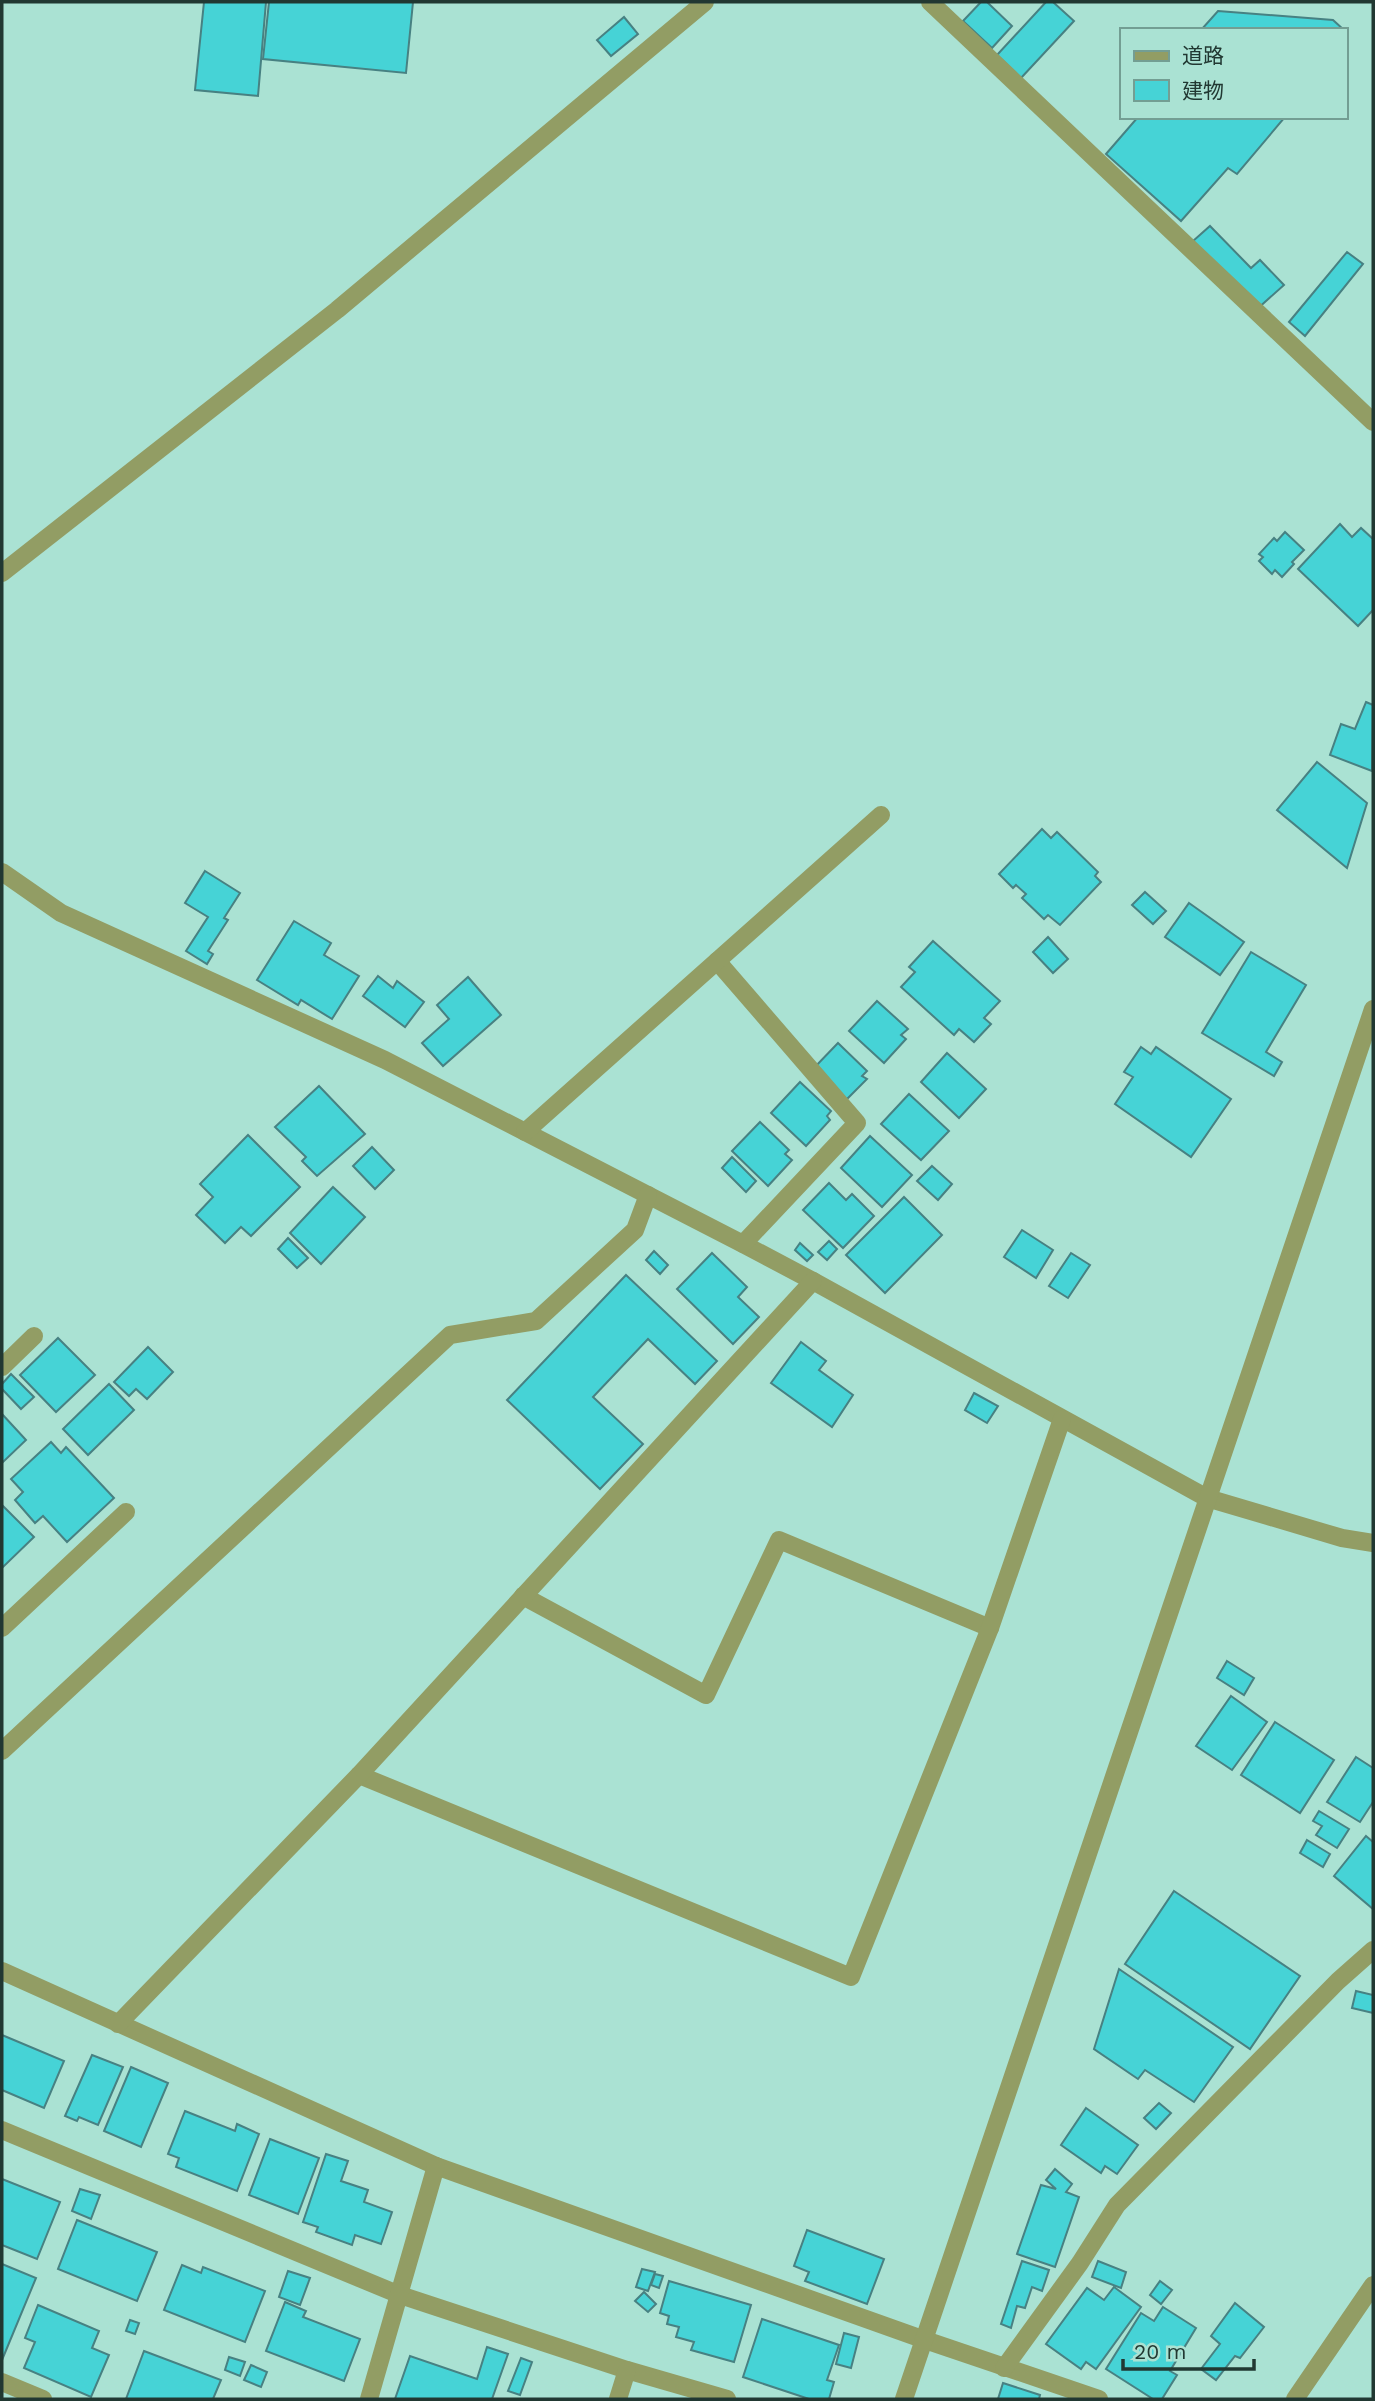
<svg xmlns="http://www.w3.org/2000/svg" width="1375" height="2401" font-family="'Work Sans','Noto Sans JP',sans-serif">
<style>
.building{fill:#46d3d6;stroke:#478182;stroke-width:2}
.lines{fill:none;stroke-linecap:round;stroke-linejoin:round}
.minor{stroke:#929d64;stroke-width:18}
</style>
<rect width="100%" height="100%" fill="#aae2d3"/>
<g class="building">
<polygon points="204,2 266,2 258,96 195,90"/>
<polygon points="269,2 413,2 406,73 263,59"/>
<polygon points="981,2 987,2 1012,26 992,48 963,21"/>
<polygon points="1046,2 1053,2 1074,21 1021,78 997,55"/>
<polygon points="1218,11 1333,20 1344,30 1201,30"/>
<polygon points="624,17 638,34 611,56 597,40"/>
<polygon points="1138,117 1285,117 1237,174 1228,168 1181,221 1106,154"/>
<polygon points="1210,226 1251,268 1260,260 1284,285 1256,310 1193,241"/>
<polygon points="1347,252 1363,264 1305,336 1289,322"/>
<polygon points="1340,524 1352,537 1361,528 1373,539 1373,610 1358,626 1298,569"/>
<polygon points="1285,532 1304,550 1292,562 1294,564 1282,577 1275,570 1272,574 1259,561 1263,557 1259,554 1274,538 1277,541"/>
<polygon points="1366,702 1373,705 1372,771 1330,755 1341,724 1355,729"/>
<polygon points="1317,762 1367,803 1347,868 1277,810"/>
<polygon points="1042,829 1051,838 1057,832 1098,872 1095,876 1101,882 1060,925 1048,915 1044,919 1022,898 1026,894 1016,885 1013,888 999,874"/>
<polygon points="205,871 240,893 224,918 228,920 208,951 213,954 207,964 186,951 208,917 185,903"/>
<polygon points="1145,892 1166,911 1153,924 1132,905"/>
<polygon points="1189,903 1244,942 1220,975 1165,937"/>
<polygon points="294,921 331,943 324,955 359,976 332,1019 301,1000 298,1005 257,980"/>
<polygon points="1048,937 1068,959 1053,973 1033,952"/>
<polygon points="933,941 1000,1001 984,1018 991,1024 974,1042 959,1029 954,1035 901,987 915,972 909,967"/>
<polygon points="1251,952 1306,985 1266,1052 1282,1062 1274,1076 1202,1033"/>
<polygon points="378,976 393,988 397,981 424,1002 405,1027 363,996"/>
<polygon points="468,977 501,1015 443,1066 422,1043 449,1019 437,1005"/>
<polygon points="877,1001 908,1029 901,1035 906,1039 884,1063 849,1031"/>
<polygon points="838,1043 867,1071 862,1076 867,1079 845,1101 812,1070"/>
<polygon points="1141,1047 1151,1054 1156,1047 1231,1099 1191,1157 1115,1104 1133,1077 1124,1072"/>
<polygon points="947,1053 986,1089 959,1118 921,1082"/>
<polygon points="800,1082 831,1111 827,1116 830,1120 806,1146 771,1113"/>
<polygon points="319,1086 365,1134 317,1176 302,1161 306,1157 275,1127"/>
<polygon points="909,1094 949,1131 921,1160 881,1124"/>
<polygon points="760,1122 789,1150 785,1154 792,1160 768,1186 732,1151"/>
<polygon points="248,1135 300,1187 251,1236 241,1227 225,1243 196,1215 213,1197 200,1184"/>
<polygon points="870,1136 912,1175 882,1207 841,1168"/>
<polygon points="372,1147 394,1170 375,1189 353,1166"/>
<polygon points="732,1157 756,1181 746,1192 722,1168"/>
<polygon points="932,1166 952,1184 938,1200 917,1181"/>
<polygon points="829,1183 846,1200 852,1194 874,1216 843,1248 803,1210"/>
<polygon points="333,1187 365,1217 321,1264 290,1233"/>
<polygon points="904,1197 942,1235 885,1293 846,1255"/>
<polygon points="1022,1230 1053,1250 1036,1278 1004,1257"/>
<polygon points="288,1238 308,1258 297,1268 278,1249"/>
<polygon points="829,1241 837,1249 827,1260 818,1252"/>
<polygon points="800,1243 813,1255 807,1261 795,1250"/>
<polygon points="654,1251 668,1265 660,1274 646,1260"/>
<polygon points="712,1253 747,1287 738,1297 759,1317 733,1344 677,1289"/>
<polygon points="1071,1253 1090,1265 1068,1298 1049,1286"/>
<polygon points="626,1275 717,1361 695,1384 648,1339 593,1397 643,1444 600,1489 507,1400"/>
<polygon points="58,1338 95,1375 56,1412 20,1375"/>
<polygon points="801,1342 826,1361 819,1370 853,1395 832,1427 771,1383"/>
<polygon points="148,1347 173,1372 147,1399 136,1389 129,1396 114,1382"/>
<polygon points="11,1374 34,1397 21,1409 2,1389 2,1384"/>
<polygon points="109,1384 134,1410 88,1455 63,1429"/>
<polygon points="974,1393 998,1406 987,1423 965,1410"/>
<polygon points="2,1414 26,1440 2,1463"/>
<polygon points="51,1442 61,1453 66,1447 114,1498 67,1542 43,1516 35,1523 15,1500 23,1492 11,1479"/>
<polygon points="2,1505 34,1537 2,1568"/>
<polygon points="1227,1661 1254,1678 1244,1695 1217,1678"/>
<polygon points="1231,1696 1267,1722 1232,1770 1196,1746"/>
<polygon points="1275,1722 1334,1760 1300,1813 1241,1775"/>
<polygon points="1356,1757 1373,1768 1373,1802 1360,1822 1327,1802"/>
<polygon points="1319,1811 1349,1829 1337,1848 1316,1835 1322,1826 1313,1821"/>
<polygon points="1366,1836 1373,1842 1373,1909 1334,1876"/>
<polygon points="1307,1840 1330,1854 1323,1867 1300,1853"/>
<polygon points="1174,1891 1300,1976 1250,2049 1125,1964"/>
<polygon points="1119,1969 1233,2047 1194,2102 1145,2070 1138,2079 1094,2049"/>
<polygon points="1356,1991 1373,1995 1373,2013 1352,2008"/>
<polygon points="2,2035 64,2061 44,2108 2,2090"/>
<polygon points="92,2055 123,2067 98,2125 79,2117 77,2121 65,2116"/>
<polygon points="131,2067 168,2083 141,2147 104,2131"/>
<polygon points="1159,2103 1171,2113 1156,2129 1144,2118"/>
<polygon points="1086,2108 1138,2145 1117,2174 1105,2166 1101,2173 1061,2145"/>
<polygon points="185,2111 235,2131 237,2124 259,2134 237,2191 176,2167 179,2158 168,2154"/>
<polygon points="270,2139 319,2158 298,2214 249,2195"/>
<polygon points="326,2154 348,2161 341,2181 368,2190 364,2202 392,2212 381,2244 355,2235 352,2245 316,2232 318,2227 303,2222"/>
<polygon points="1055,2169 1072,2184 1066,2192 1079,2197 1055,2267 1017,2254 1041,2185 1056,2189 1046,2180"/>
<polygon points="2,2179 60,2202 37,2259 2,2245"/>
<polygon points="80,2189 100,2195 91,2219 72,2211"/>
<polygon points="77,2220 157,2252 137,2301 58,2269"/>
<polygon points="807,2230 884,2259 867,2304 805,2281 809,2272 794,2266"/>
<polygon points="1022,2261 1049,2270 1042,2291 1032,2287 1025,2308 1017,2306 1011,2328 1001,2324"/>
<polygon points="1098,2261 1126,2272 1121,2288 1092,2277"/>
<polygon points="2,2264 36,2278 2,2360"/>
<polygon points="182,2265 201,2273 203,2267 265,2291 245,2342 164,2310"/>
<polygon points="642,2269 655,2272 648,2291 636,2287"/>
<polygon points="288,2271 310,2278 300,2305 279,2297"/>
<polygon points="655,2274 663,2276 659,2288 651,2285"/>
<polygon points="669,2281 751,2305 734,2362 691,2350 694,2342 676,2337 679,2327 667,2324 669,2316 660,2313"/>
<polygon points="1160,2281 1172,2290 1161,2304 1150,2295"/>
<polygon points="1114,2287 1141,2307 1096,2369 1086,2362 1081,2369 1046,2344 1087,2288 1104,2300"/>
<polygon points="644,2292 656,2304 648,2312 635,2301"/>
<polygon points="285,2302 306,2311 303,2317 360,2339 344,2381 266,2351"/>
<polygon points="1235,2303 1264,2327 1240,2358 1235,2356 1216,2380 1201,2369 1220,2344 1211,2336"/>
<polygon points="38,2305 99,2331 92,2348 109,2355 91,2397 24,2368 35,2342 25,2338"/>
<polygon points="1163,2307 1196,2328 1170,2371 1177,2375 1162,2399 1153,2399 1106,2369 1141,2313 1154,2321"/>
<polygon points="762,2319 839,2345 827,2380 834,2382 829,2399 809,2399 743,2377"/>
<polygon points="130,2320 139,2323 135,2334 126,2331"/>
<polygon points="844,2333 859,2337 851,2368 836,2364"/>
<polygon points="487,2347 508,2354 492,2399 395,2399 410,2356 477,2379"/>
<polygon points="144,2351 221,2380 213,2399 126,2399"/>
<polygon points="229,2357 245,2362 240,2376 225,2370"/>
<polygon points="521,2358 532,2362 520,2395 508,2391"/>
<polygon points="251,2365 267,2372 261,2387 244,2380"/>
<polygon points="1003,2383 1040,2395 1039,2399 998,2399"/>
</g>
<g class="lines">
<g class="minor">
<polyline points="930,2 1373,422"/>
<polyline points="2,573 337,310 705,2"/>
<polyline points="2,872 61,913 385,1060 743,1244 813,1281 1207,1498 1342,1538 1373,1543"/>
<polyline points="717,961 857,1123 743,1244"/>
<polyline points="525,1132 881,815"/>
<polyline points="2,1367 34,1336"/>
<polyline points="523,1596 706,1695 779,1540 990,1628"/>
<polyline points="2,1628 126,1512"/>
<polyline points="2,1751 450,1335 536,1321 635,1230 648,1195"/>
<polyline points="359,1775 851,1977 990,1628 1062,1419"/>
<polyline points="2,1971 436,2166 925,2340 1099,2399"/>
<polyline points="118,2024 359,1775 813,1281"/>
<polyline points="2,2130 400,2295 627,2370 727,2399"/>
<polyline points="1004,2368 1080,2263 1117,2205 1338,1981 1373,1950"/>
<polyline points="2,2382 43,2399"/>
<polyline points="369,2399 436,2166"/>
<polyline points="618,2399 627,2370"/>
<polyline points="904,2399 1373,1009"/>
<polyline points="1295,2399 1373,2285"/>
</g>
</g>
<rect width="1375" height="2401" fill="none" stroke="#213832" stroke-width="7"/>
<rect x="1120" y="28" width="228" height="91" fill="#aae2d3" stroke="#739e93" stroke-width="2"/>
<rect x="1134" y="51" width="35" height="10" fill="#929d64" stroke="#739e93" stroke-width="2"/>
<text x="1182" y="63" font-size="21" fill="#213832">道路</text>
<rect x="1134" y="80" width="35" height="21" fill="#46d3d6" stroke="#739e93" stroke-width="2"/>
<text x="1182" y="98" font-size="21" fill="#213832">建物</text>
<path d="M1123 2359v10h131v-10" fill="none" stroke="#213832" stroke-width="3.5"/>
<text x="1134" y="2359" font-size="21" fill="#213832" stroke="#aae2d3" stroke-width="5" paint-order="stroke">20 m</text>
</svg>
